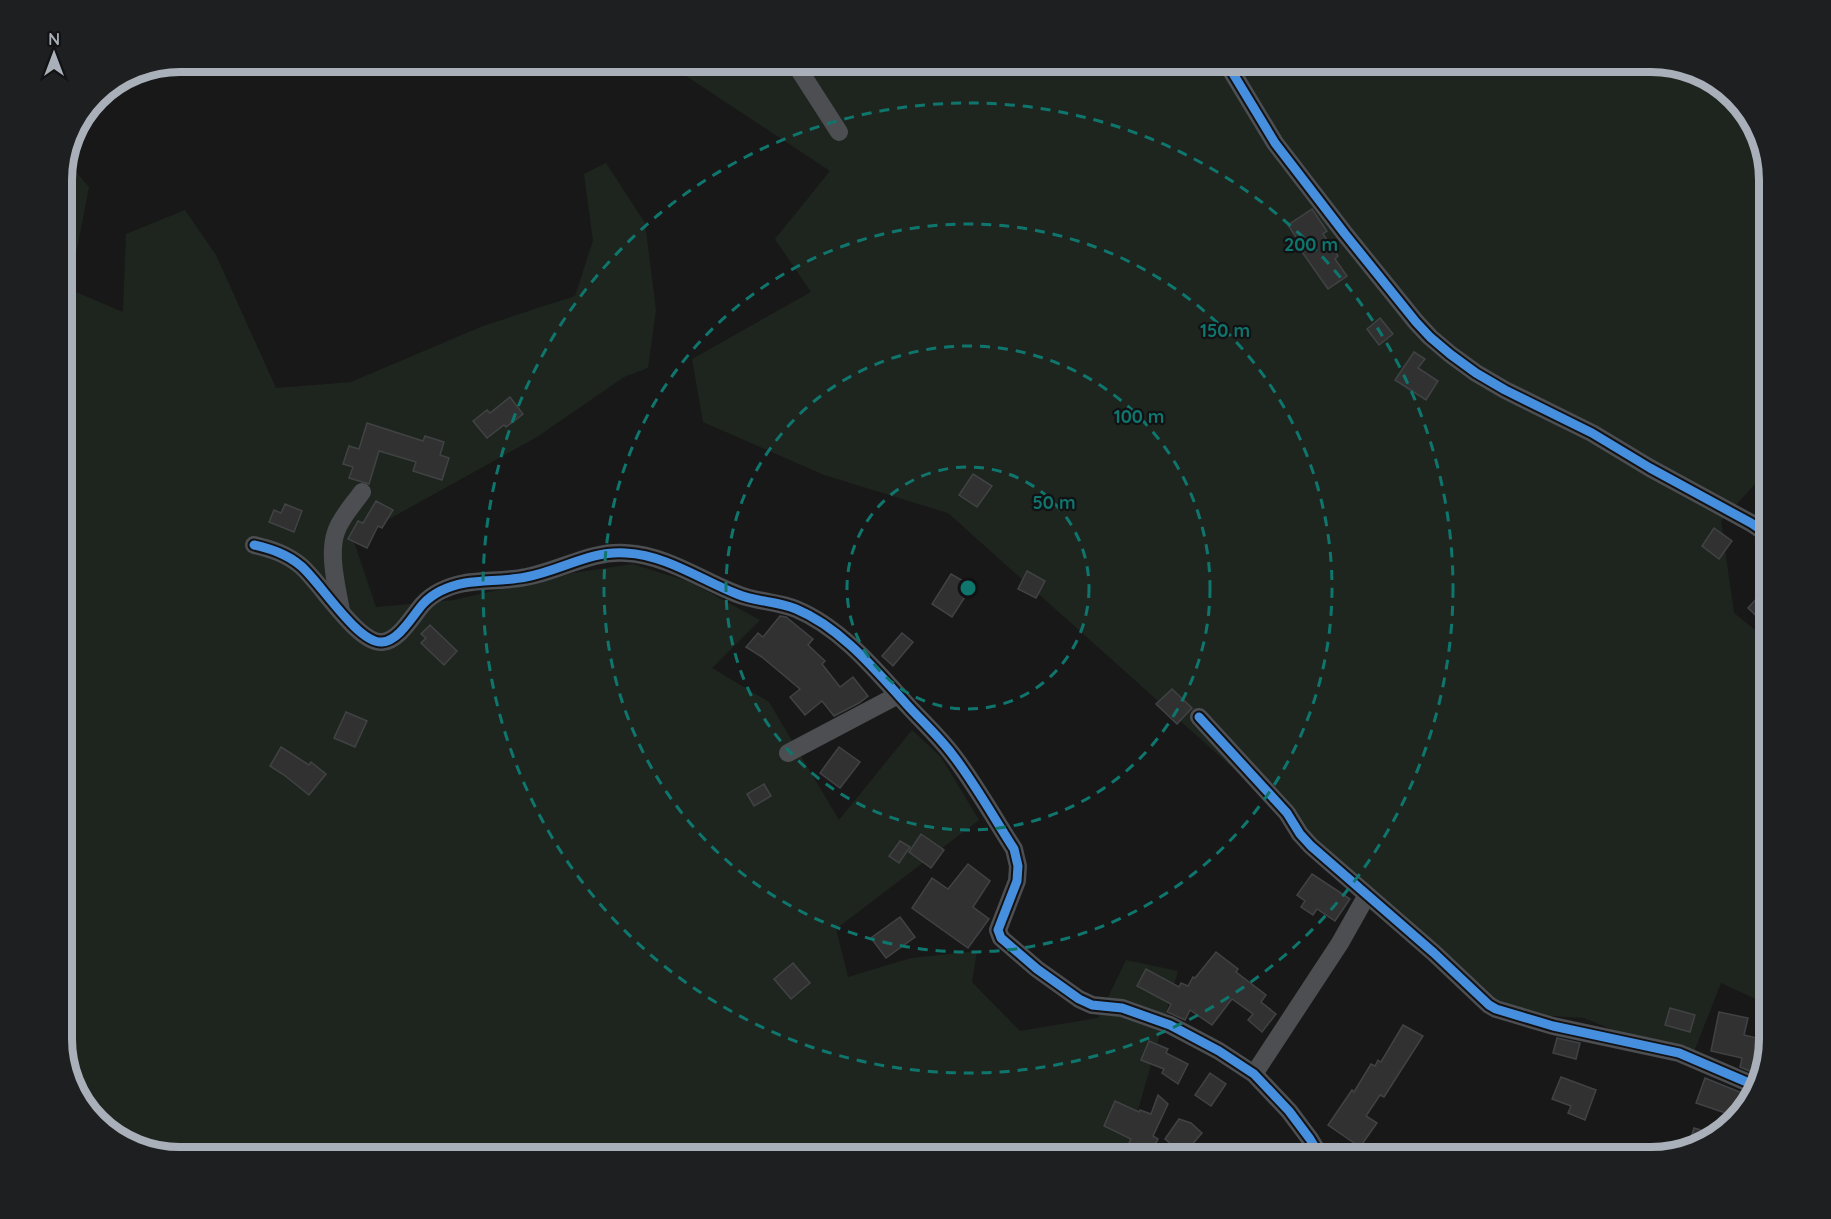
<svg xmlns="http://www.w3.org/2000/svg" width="1831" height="1219" font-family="Quicksand,sans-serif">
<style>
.green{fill:#1e251e}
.building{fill:#313132;stroke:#404244;stroke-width:1.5}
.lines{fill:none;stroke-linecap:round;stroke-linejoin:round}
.minor{stroke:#4c4e51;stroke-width:18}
.cycleway-casing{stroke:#121214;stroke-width:13}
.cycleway{stroke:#468fdf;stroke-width:9}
.ring{fill:none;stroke:#0f766e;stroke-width:3;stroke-dasharray:10 8}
.rim{fill:none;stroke:#aab0b9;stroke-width:8}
.centre{fill:#0f766e;stroke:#121214;stroke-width:3}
.ring-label{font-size:18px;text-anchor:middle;font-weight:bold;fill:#0f766e;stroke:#121214;stroke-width:4.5;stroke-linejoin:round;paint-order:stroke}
</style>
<rect width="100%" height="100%" fill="#181818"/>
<g class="green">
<polygon points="665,62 1651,62 1717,81 1754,121 1769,179 1769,469 1721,521 1734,613 1769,641 1769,1005 1721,983 1690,1062 1584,1018 1504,1013 1272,803 948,513 824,475 703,422 692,359 811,292 775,239 830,171"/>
<polygon points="65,159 89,187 69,289 123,312 126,234 185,210 216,255 276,388 351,382 483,326 575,296 593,241 584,174 606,163 645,223 656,310 648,368 624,377 537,437 353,539 376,607 454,600 573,573 633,564 690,582 760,620 712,668 769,702 839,820 912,730 941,757 979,820 836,929 848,977 911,958 977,951 972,982 1020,1031 1098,1018 1126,960 1178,971 1131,1134 1180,1157 180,1157 114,1138 77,1099 62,1047 62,172"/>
</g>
<g class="building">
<polygon points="1312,209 1327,231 1323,234 1338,256 1335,259 1347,276 1328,289 1302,252 1305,251 1288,225"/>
<polygon points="1380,318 1393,334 1379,345 1367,329"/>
<polygon points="1414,352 1425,359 1418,368 1438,381 1426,400 1395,380"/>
<polygon points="510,397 523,414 506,427 504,425 487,438 473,421 487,410 490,413"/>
<polygon points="367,423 423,441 425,436 444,442 440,455 449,458 442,480 413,471 416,462 379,451 369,484 349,478 353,467 343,464 349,446 359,449"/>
<polygon points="973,474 992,486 977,507 959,495"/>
<polygon points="376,501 393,510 382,528 378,526 367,548 348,539 358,521 363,523"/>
<polygon points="285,504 302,511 294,532 269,522 274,510 281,513"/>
<polygon points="1714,528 1732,541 1719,559 1702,546"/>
<polygon points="1027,571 1045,581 1036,598 1018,589"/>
<polygon points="951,574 972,586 952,617 932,604"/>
<polygon points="1769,585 1769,628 1748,608"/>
<polygon points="780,616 786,617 813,639 808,645 825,661 822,664 840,687 853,677 868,696 859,703 834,716 822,701 805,715 790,697 800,689 762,657 746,647 758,633 763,637"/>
<polygon points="430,625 457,651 444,665 421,643 426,638 421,634"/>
<polygon points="902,633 913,642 893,666 882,656"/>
<polygon points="1172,689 1192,708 1177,724 1156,704"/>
<polygon points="346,712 367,721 355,747 334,738"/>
<polygon points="281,747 309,765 311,762 326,774 309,795 284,775 270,766"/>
<polygon points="839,747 860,762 840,788 820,773"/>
<polygon points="764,784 771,796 754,806 747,794"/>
<polygon points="921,834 944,850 931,868 909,852"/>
<polygon points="900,841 910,847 899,863 889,856"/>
<polygon points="968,864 990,881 973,907 989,919 968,948 912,908 932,878 948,889"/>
<polygon points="1312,874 1350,899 1335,921 1317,909 1313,915 1301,907 1305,901 1297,895"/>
<polygon points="900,917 915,937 886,958 871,938"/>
<polygon points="1216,952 1238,969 1236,972 1266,995 1261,1002 1276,1014 1262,1032 1248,1020 1253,1014 1232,999 1212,1025 1190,1010 1185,1020 1167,1012 1171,1004 1137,986 1146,969 1179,987 1181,983 1188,986 1193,977 1195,978"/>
<polygon points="793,963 810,983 791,999 774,979"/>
<polygon points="1670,1008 1695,1015 1690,1032 1665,1025"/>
<polygon points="1719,1012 1748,1018 1744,1035 1769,1041 1759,1075 1740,1067 1742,1058 1711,1051"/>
<polygon points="1403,1025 1423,1036 1384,1097 1380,1095 1366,1116 1377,1123 1360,1147 1328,1125 1352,1090 1354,1092 1371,1064 1375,1066 1378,1060 1381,1062"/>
<polygon points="1557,1038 1580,1043 1576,1059 1553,1053"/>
<polygon points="1149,1041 1168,1049 1166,1053 1188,1064 1178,1084 1162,1073 1164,1069 1141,1060"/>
<polygon points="1210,1073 1226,1084 1211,1106 1195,1095"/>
<polygon points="1561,1077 1596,1090 1585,1120 1568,1113 1571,1106 1552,1099"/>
<polygon points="1705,1078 1752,1097 1750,1105 1737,1117 1696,1103"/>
<polygon points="1158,1095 1168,1104 1153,1136 1158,1139 1149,1157 1134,1157 1124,1153 1131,1139 1104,1126 1115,1101 1139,1112 1140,1110 1151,1114"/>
<polygon points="1179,1119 1191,1123 1202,1133 1183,1155 1165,1139"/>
<polygon points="1694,1128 1718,1135 1710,1142 1688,1148"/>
</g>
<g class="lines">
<g class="minor">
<polyline points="794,62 839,132"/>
<polyline points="1226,62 1275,143 1345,234 1416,322 1430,337 1450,354 1476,373 1505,390 1592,433 1650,468 1751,523 1769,535"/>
<path d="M254 545C271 549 287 554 301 566 320 582 358 644 382 642 399 641 413 615 423 604 434 592 449 586 465 583 485 580 506 581 526 577 560 571 591 550 626 553 666 555 701 580 737 594 756 602 777 601 796 609 842 628 878 673 910 708 924 723 939 737 952 754 974 782 994 818 1014 849L1018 866 1017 881 998 930 1001 938 1037 969 1079 999 1092 1005 1122 1008 1170 1025 1219 1051 1254 1074 1289 1111 1310 1139 1321 1157"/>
<path d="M341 611C337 588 328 554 336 532 341 517 353 505 362 492"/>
<polyline points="1199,717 1287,813 1300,834 1311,846 1434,953 1489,1005 1496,1009 1553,1026 1679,1053 1756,1086"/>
<polyline points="788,753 898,695"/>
<polyline points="1254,1074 1340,943 1367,895"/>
</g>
<g class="cycleway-casing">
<g id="cycleway">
<polyline points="1226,62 1275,143 1345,234 1416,322 1430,337 1450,354 1476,373 1505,390 1592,433 1650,468 1751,523 1769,535"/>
<path d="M254 545C271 549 287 554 301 566 320 582 358 644 382 642 399 641 413 615 423 604 434 592 449 586 465 583 485 580 506 581 526 577 560 571 591 550 626 553 666 555 701 580 737 594 756 602 777 601 796 609 842 628 878 673 910 708 924 723 939 737 952 754 974 782 994 818 1014 849L1018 866 1017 881 998 930 1001 938 1037 969 1079 999 1092 1005 1122 1008 1170 1025 1219 1051 1254 1074 1289 1111 1310 1139 1321 1157"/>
<polyline points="1199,717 1287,813 1300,834 1311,846 1434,953 1489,1005 1496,1009 1553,1026 1679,1053 1756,1086"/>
</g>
</g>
<use href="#cycleway" class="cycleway"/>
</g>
<g class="ring">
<circle cx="968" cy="588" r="121"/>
<circle cx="968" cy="588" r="242"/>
<circle cx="968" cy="588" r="364"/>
<circle cx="968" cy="588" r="485"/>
</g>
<path d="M0 0H1831V1219H0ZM180 72H1651A108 108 0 0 1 1759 180V1039A108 108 0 0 1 1651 1147H180A108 108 0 0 1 72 1039V180A108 108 0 0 1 180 72Z" fill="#1e1f21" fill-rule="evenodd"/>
<path class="rim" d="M180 72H1651A108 108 0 0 1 1759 180V1039A108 108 0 0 1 1651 1147H180A108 108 0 0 1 72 1039V180A108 108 0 0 1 180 72Z"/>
<circle cx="968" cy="588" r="9" class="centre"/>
<g class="ring-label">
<text x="1311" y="251">200 m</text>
<text x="1225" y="337">150 m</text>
<text x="1139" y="423">100 m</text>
<text x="1054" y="509">50 m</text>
</g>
<g transform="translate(54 54)" stroke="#121214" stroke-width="4.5" paint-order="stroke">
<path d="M0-4.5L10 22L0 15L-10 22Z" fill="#aab0b9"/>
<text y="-9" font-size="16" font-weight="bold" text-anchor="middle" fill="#aab0b9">N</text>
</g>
</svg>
